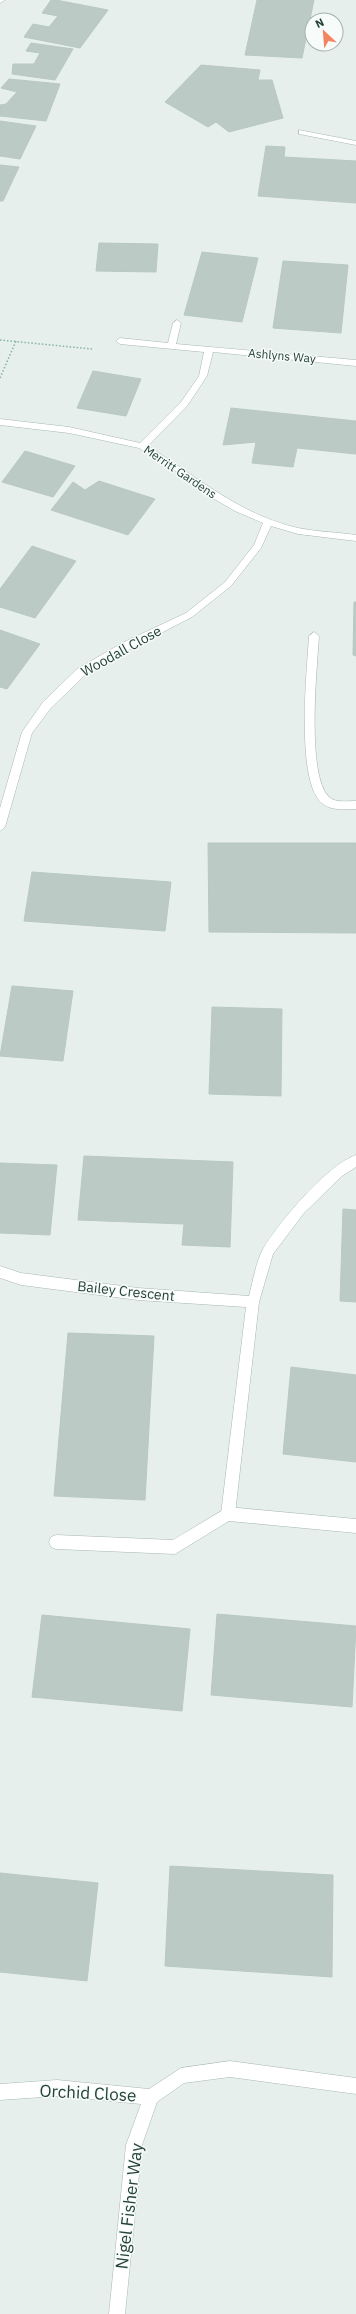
<svg xmlns="http://www.w3.org/2000/svg" width="356" height="2314" font-family="'IBM Plex Sans',sans-serif">
<style>
.building{fill:#bbcac4;stroke:#b8c9c2}
.lines{fill:none;stroke-linecap:round;stroke-linejoin:round}
.service-casing{stroke:#a8b8b2;stroke-width:1}
.minor-casing{stroke:#a8b8b2;stroke-width:1}
.path{stroke:#86b3a5;stroke-width:1.5;stroke-dasharray:1.5 2;stroke-linecap:butt}
.service{fill:#fff;fill-rule:evenodd}
.minor{fill:#fff;fill-rule:evenodd}
.labels{text-anchor:middle;stroke-width:3;stroke-linejoin:round;paint-order:stroke}
.far-street-label{font-size:12px;fill:#24423a;stroke:#f7fbf9}
.street-label{font-size:14px;fill:#24423a;stroke:#f7fbf9}
.near-street-label{font-size:17px;fill:#24423a;stroke:#f7fbf9}
</style>
<rect width="100%" height="100%" fill="#e6efeb"/>
<g class="building">
<polygon points="51,0 56,0 108,10 80,48 24,37 33,24 49,27 58,16 42,13"/>
<polygon points="257,0 314,0 302,58 245,55"/>
<polygon points="31,43 73,49 55,80 12,74 13,64 34,64 40,53 26,51"/>
<polygon points="201,65 260,70 258,80 272,80 283,118 229,132 216,122 208,127 165,102"/>
<polygon points="9,79 60,84 46,121 0,116 0,105 6,104 17,92 1,88"/>
<polygon points="0,121 36,126 20,159 0,156"/>
<polygon points="266,146 285,147 284,157 356,161 356,203 258,196"/>
<polygon points="0,165 19,167 3,201 0,201"/>
<polygon points="99,243 158,244 156,272 96,271"/>
<polygon points="202,252 258,258 242,322 184,315"/>
<polygon points="283,261 348,265 341,333 273,328"/>
<polygon points="93,371 141,379 126,416 77,408"/>
<polygon points="231,408 356,421 356,454 297,448 293,467 252,463 256,442 223,445"/>
<polygon points="25,451 75,466 53,497 2,482"/>
<polygon points="99,481 155,499 128,535 51,510 73,482 85,490"/>
<polygon points="32,546 76,561 35,618 0,607 0,589"/>
<polygon points="354,602 356,602 356,656 353,655"/>
<polygon points="0,630 40,644 7,689 0,687"/>
<polygon points="208,843 356,843 356,933 209,932"/>
<polygon points="32,872 171,882 165,931 24,921"/>
<polygon points="12,986 73,991 63,1061 0,1056"/>
<polygon points="212,1007 282,1009 281,1096 209,1094"/>
<polygon points="84,1156 233,1162 230,1247 182,1245 184,1224 78,1220"/>
<polygon points="0,1163 57,1165 50,1235 0,1233"/>
<polygon points="343,1209 356,1210 356,1302 340,1301"/>
<polygon points="68,1333 154,1336 145,1500 54,1496"/>
<polygon points="291,1367 356,1375 356,1462 283,1454"/>
<polygon points="217,1614 356,1626 352,1707 211,1695"/>
<polygon points="42,1615 190,1629 182,1711 32,1697"/>
<polygon points="170,1866 333,1875 332,1977 165,1966"/>
<polygon points="0,1873 98,1883 87,1981 0,1972"/>
</g>
<g class="lines">
<g class="service-casing">
<g id="service">
<polygon points="299,130 356,141 356,145 299,134"/>
<path d="M314 632 319 636C317 669 306 775 329 797 335 803 348 801 356 801V809C346 809 332 811 323 804 295 784 307 669 309 636Z"/>
<polygon points="228,1507 356,1519 356,1533 229,1521 175,1554 56,1549 51,1547 49,1542 51,1537 56,1535 173,1540"/>
</g>
</g>
<g class="minor-casing">
<g id="minor">
<polygon points="0,0 5,0 0,3"/>
<path d="M177 320 181 323 176 344 356 360V366L213 352 207 376 187 406 148 446C196 476 240 515 298 528 317 532 337 532 356 535V541L298 534 271 526 261 548 231 586 192 617 132 648 85 675 51 708 32 733 5 827 0 831V808L22 732 43 702 77 669 124 642 186 613 225 582 254 545 263 523 235 511 204 493 182 475 139 448 69 433 0 425V419L69 427 140 443 181 402 199 376 204 352 120 344 116 341 120 338 168 343 173 323Z"/>
<path d="M356 1155V1167L342 1176 304 1213 273 1254 259 1302 235 1514 233 1519 228 1521 223 1519 221 1514 246 1307 138 1300 21 1285 0 1278V1266L21 1273 138 1288 249 1296C253 1281 256 1262 263 1249 279 1222 327 1165 356 1155Z"/>
<polygon points="230,2061 356,2078 356,2094 230,2077 184,2083 157,2102 142,2145 125,2314 109,2314 126,2145 141,2104 57,2096 0,2100 0,2084 57,2080 149,2089 181,2068"/>
</g>
</g>
<g class="path">
<polyline points="0,340 92,349"/>
<polyline points="0,378 16,341"/>
</g>
<use href="#service" class="service"/>
<use href="#minor" class="minor"/>
</g>
<g class="labels">
<g class="far-street-label">
<text transform="translate(282 356) rotate(5)" y="4">Ashlyns Way</text>
<text transform="translate(180 472) rotate(34)" y="4">Merritt Gardens</text>
</g>
<g class="street-label">
<text transform="translate(121 651) rotate(-29)" y="5">Woodall Close</text>
<text transform="translate(126 1291) rotate(6)" y="5">Bailey Crescent</text>
</g>
<g class="near-street-label">
<text transform="translate(88 2093) rotate(3)" y="6">Orchid Close</text>
<text transform="translate(129 2206) rotate(-83)" y="6">Nigel Fisher Way</text>
</g>
</g>
<g transform="translate(324 32) rotate(334)"><circle r="19" fill="#f7fbf9" stroke="#a3b1ad"/>
<path d="M0-3L7 15L0 10L-7 15Z" fill="#f4845f"/>
<text y="-6" font-size="11" font-weight="bold" text-anchor="middle" fill="#24423a">N</text>
</g>
</svg>
